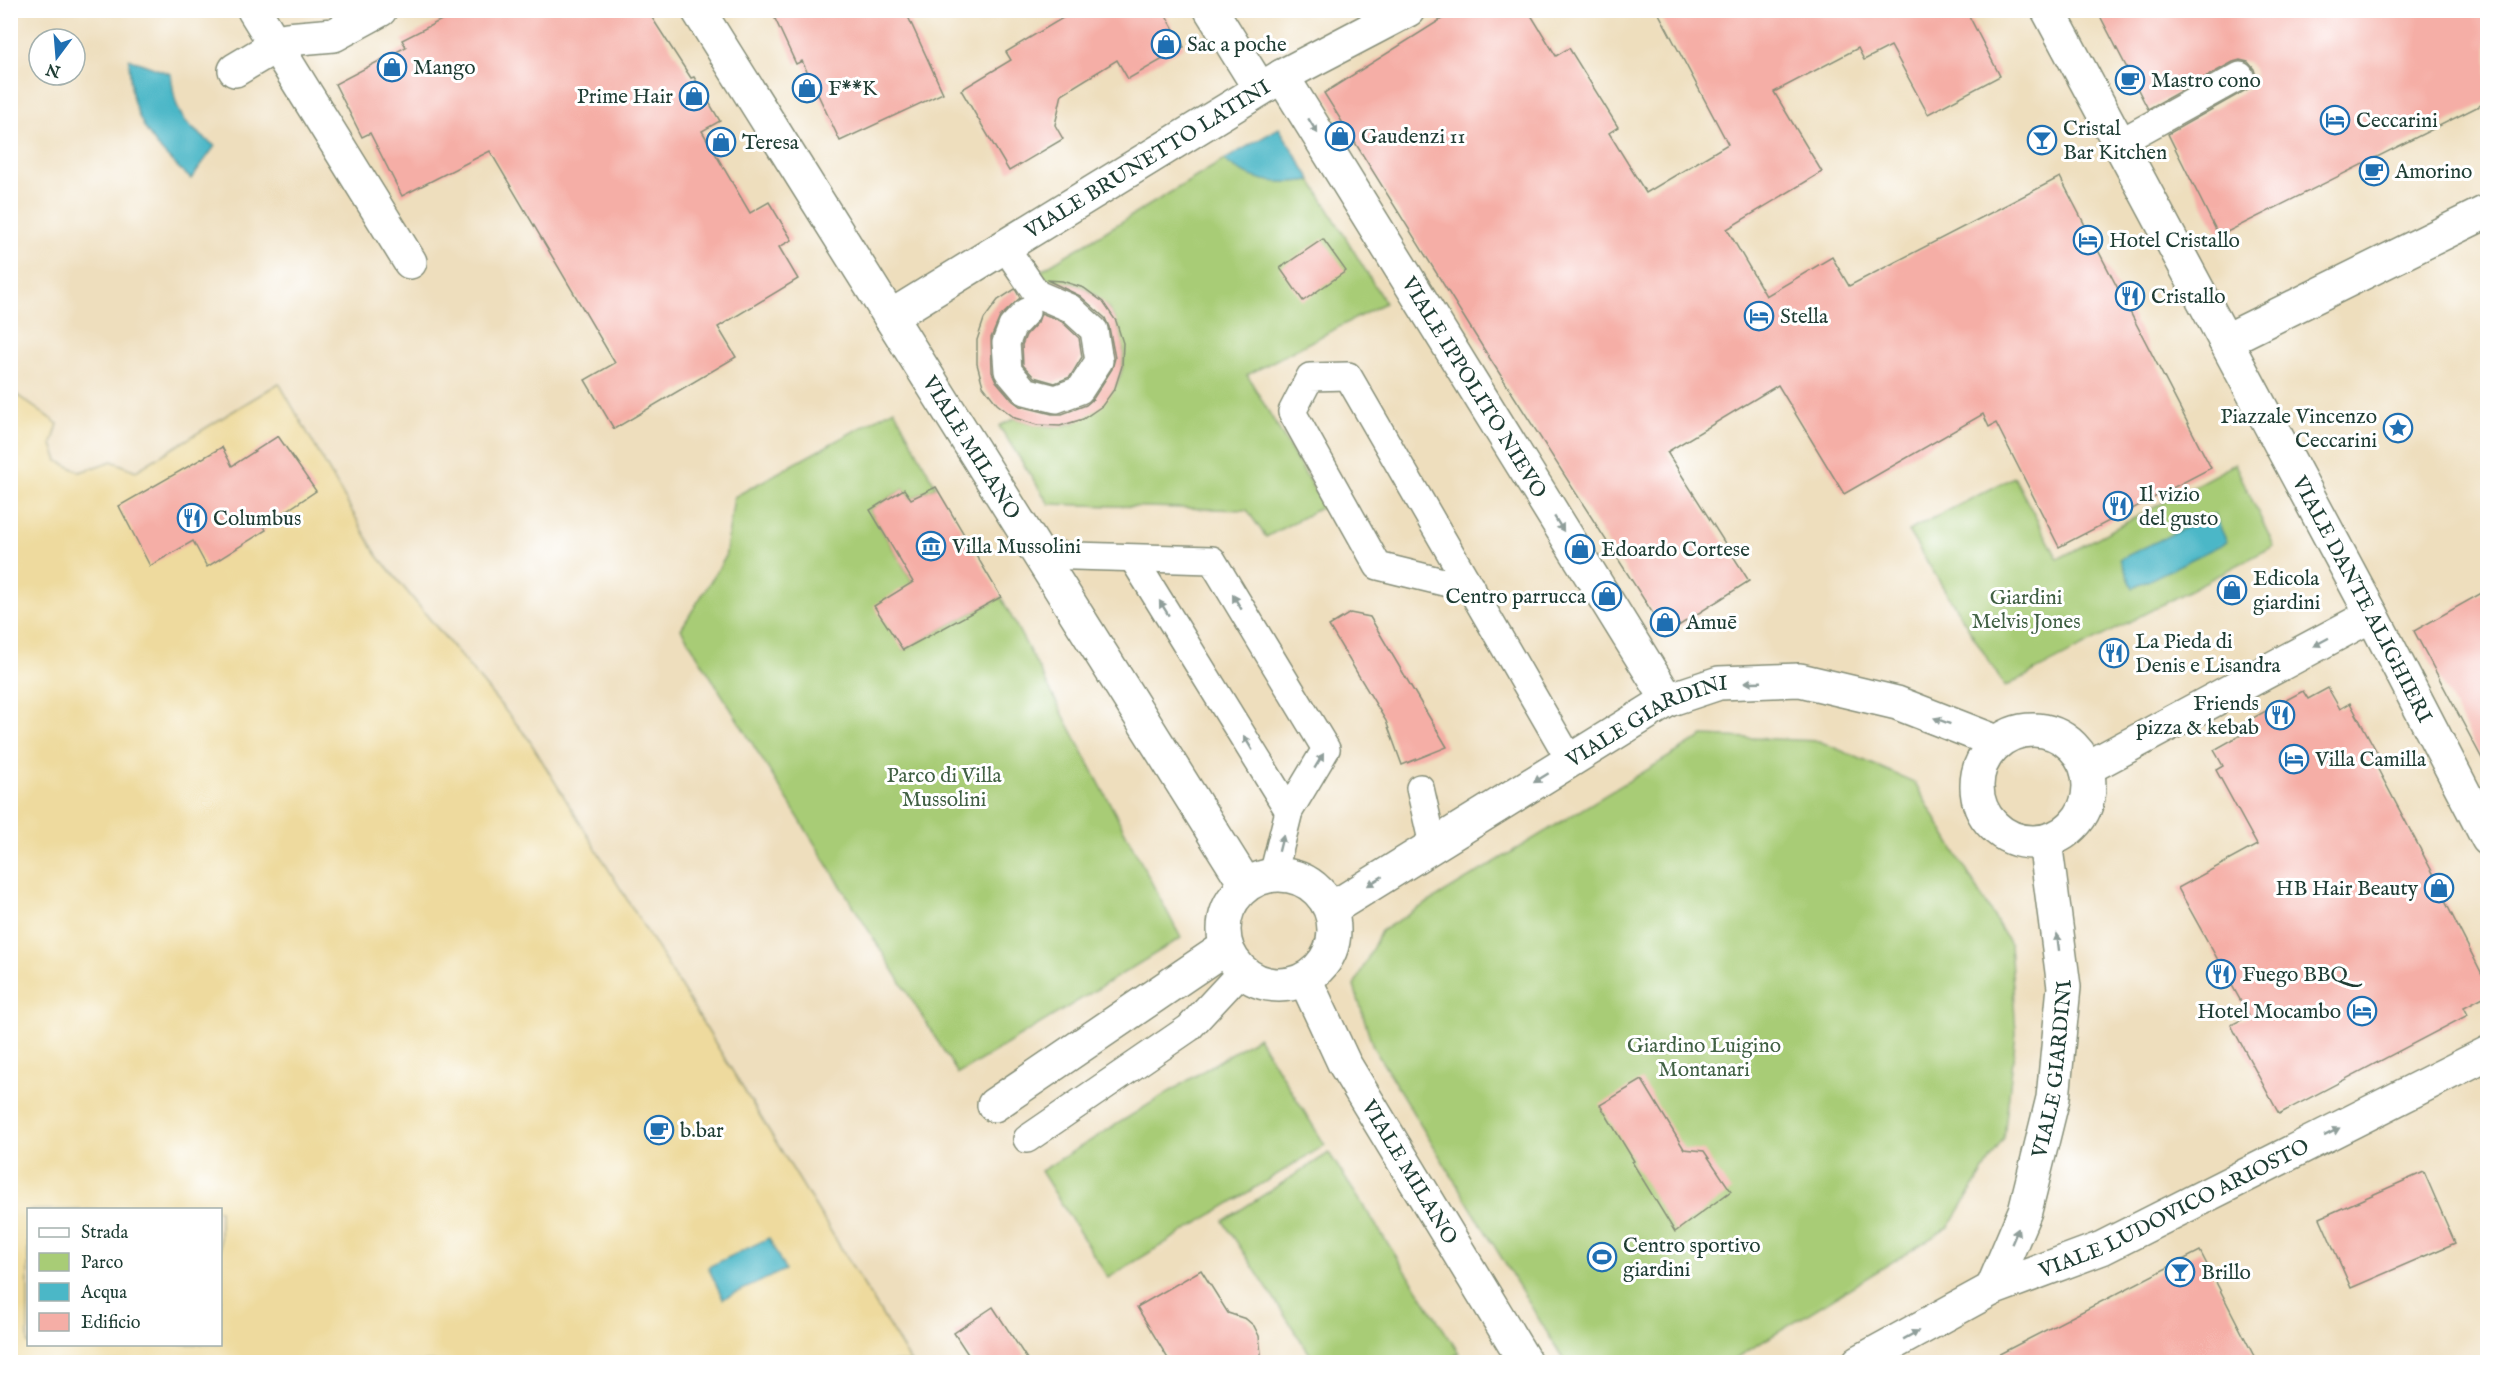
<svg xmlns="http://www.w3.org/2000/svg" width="2498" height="1373" font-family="'IM FELL English',serif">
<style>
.green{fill:#a8cc76;stroke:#648455;stroke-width:1.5}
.sand{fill:#eeda9e;stroke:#868c69;stroke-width:1.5;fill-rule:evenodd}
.water{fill:#4bb7c7;stroke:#357a7e;stroke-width:1.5}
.building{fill:#f5aea6}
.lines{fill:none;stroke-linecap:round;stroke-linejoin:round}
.service-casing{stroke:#868e78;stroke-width:30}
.pedestrian-casing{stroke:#868e78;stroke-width:36}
.minor-casing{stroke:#868e78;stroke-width:36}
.tertiary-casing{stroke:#868e78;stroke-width:36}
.service{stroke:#fff;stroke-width:27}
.pedestrian{stroke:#fff;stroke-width:33}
.minor{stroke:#fff;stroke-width:33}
.tertiary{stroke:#fff;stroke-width:33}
.oneway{fill:#8f9e9a}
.labels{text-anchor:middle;stroke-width:6;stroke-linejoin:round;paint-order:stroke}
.poi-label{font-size:21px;fill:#1f3d34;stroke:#fff;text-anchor:start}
.street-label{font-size:21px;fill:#1f3d34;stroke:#fff}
.park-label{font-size:21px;fill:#416144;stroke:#fff}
</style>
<rect width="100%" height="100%" fill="#fff"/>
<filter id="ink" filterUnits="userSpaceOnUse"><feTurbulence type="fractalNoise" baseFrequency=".0167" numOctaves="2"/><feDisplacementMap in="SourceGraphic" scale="12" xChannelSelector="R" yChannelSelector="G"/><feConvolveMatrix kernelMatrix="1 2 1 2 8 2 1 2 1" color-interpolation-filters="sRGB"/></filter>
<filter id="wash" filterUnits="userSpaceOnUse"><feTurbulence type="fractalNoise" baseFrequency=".008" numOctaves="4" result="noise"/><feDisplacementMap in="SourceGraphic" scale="24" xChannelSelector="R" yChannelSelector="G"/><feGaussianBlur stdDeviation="1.35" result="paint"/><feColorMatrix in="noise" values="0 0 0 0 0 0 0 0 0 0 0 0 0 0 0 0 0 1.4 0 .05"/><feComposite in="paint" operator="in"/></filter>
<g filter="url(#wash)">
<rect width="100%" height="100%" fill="#eedebd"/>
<g class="green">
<path d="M1224 160C1251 182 1277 185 1311 180L1385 303 1247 375 1324 506 1266 537 1247 510 1049 504 999 426 1015 418C1030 423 1045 428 1060 426 1077 424 1087 415 1099 403 1104 399 1112 393 1115 387 1135 353 1118 306 1084 288 1070 281 1054 281 1039 280L1040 271Z"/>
<polygon points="894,409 936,487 911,499 904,489 870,510 913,582 903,650 1001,597 1181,938 958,1074 681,629 725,558 734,497"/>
<polygon points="2235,464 2274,546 2005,687 1908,531 2014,477 2058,559"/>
<polygon points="1703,736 1819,741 1914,782 2010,944 2016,1033 2004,1138 1949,1227 1730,1362 1565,1362 1373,1047 1354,986 1381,931"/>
<polygon points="1258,1037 1325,1145 1108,1278 1041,1171"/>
<polygon points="1329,1153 1459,1353 1444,1362 1315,1362 1223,1221"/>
</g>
<path class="sand" d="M279 383 377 555 528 738 911 1362H11L10 386 17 395 58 424 52 444 58 461 80 472 112 461 136 471ZM28 1210H220V1344H28Z"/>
<g class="water">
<path d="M129 59 171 74C176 116 181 121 215 146L191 179C167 158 145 137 135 106 130 92 130 74 129 59Z"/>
<path d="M1279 128 1311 180C1277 185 1251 182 1224 160Z"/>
<polygon points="2214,514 2227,542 2133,588 2120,559"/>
<polygon points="769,1238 785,1270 723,1299 708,1267"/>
</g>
<g id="blocks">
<g class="building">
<polygon points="461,10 647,10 691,78 694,77 720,121 702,131 750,213 769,202 792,240 779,247 798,279 718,327 736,357 614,429 585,380 615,363 490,151 402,196 370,133 362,137 335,84 406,47 402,40"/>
<polygon points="771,10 905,10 943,93 840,141 802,61 796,64"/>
<polygon points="1076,10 1163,10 1184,47 1128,79 1117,60 1062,94 1055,125 1063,139 1009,171 961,90 1011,60 1006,52"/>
<polygon points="1456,10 1528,10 1556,56 1569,48 1618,127 1609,133 1646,193 1728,144 1657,10 1966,10 2000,76 1928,114 1891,46 1864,60 1858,48 1774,92 1822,172 1727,229 1766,296 1832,257 1849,286 2060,177 2211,468 2059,547 1996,423 1989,427 1983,414 1844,494 1778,385 1667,452 1749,581 1666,634 1487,354 1324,93"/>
<polygon points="2097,10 2487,10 2487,102 2219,236 2168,134 2248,89 2254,84 2256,76 2254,69 2248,62 2240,60 2233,62 2148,109"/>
<polygon points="1323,239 1346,271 1303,301 1280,268"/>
<polygon points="1047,280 1062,281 1084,288 1103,302 1116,321 1123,343 1122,366 1115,388 1102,406 1083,419 1060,426 1037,425 1015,418 997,404 983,386 977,364 977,340 984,319 998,300 1015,289 1020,298 1000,317 991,338 992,372 996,381 1013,401 1020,406 1052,414 1062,414 1086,405 1093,399 1112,369 1115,358 1109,327 1105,318 1080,296"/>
<polygon points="1041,313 1061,321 1079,338 1082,357 1070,377 1055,383 1034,377 1023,365 1022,345 1026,335 1038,322"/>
<polygon points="278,436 316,491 264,526 266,530 207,567 193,541 150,566 119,506 222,447 232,466"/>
<polygon points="936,487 1001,597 903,650 874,606 913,582 870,510 904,489 911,499"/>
<polygon points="2487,590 2487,768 2414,631"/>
<polygon points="1350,613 1370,617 1447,747 1402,765 1386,721 1329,626"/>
<polygon points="2328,688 2340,709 2350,703 2378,754 2372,758 2444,894 2442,895 2487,984 2487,995 2464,1007 2468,1015 2279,1114 2231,1025 2249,1016 2178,888 2257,845 2216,770 2223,766 2214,750 2241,735 2236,727 2303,691 2308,699"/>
<polygon points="1642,1080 1684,1149 1704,1151 1731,1191 1675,1232 1632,1162 1634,1161 1600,1105"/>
<polygon points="2424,1172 2455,1243 2351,1288 2320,1218"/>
<polygon points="2200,1251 2257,1362 1984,1362"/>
<polygon points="1201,1270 1228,1313 1246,1319 1254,1326 1259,1336 1262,1362 1170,1362 1137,1307"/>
<polygon points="993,1307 1029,1362 973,1362 954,1333"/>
</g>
</g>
</g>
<g filter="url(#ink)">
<use href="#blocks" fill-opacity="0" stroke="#868e78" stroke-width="1.5"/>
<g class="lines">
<g class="service-casing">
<g id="service">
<polyline points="2119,143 2240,76"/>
<polyline points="1005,247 1037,294 1070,308 1094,330 1099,361 1080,390 1056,399 1025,391 1008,371 1006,343 1012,327 1026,312"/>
<polyline points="1040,555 1212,560 1326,749 1289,811 1273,875"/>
<polyline points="1134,560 1289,811"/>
<polyline points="1472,589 1378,566 1292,412 1310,377 1348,376 1570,760"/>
<polyline points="1420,788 1433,845"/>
<polyline points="1027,1139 1189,1028 1242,971"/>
</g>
</g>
<g class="pedestrian-casing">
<g id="pedestrian">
<polyline points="1211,10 1260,89"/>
<path id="s1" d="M2048 10 2372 615 2488 839"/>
<polyline points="235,70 287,39 334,35 380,10"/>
<path id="s2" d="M1282 76 1668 700"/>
<path id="s3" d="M890 317 1282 76 1408 10"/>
<polyline points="2225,341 2488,211"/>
</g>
</g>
<g class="minor-casing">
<g id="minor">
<polyline points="254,10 410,262"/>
<circle cx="2033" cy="786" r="56"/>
<polyline points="2087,768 2372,615"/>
<path id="s4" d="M1331 909 1668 700 1719 683 1800 680 1897 703 1997 742"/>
<polyline points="994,1105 1226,947"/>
<path id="s5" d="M1992 1289 2025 1211 2053 1098 2064 987 2045 841"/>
<path id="s6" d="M1859 1362 1992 1289 2102 1248 2488 1053"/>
</g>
</g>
<g class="tertiary-casing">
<g id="tertiary">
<path id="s7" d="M698 10 1246 885"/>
<circle cx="1279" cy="930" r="55"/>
<path id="s8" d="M1305 979 1344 1063 1525 1362"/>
</g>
</g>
<use href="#service" class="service"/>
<use href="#pedestrian" class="pedestrian"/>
<use href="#minor" class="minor"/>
<use href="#tertiary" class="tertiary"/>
</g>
<defs><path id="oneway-solid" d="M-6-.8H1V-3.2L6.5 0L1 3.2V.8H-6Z" transform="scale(1.5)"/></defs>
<g class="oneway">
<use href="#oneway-solid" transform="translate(1313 126) rotate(58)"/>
<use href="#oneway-solid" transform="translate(1559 524) rotate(58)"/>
<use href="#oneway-solid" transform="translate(1237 602) rotate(-121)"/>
<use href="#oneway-solid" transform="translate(1164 608) rotate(-122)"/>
<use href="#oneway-solid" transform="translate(2321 642) rotate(152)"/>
<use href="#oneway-solid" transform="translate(1753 682) rotate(178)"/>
<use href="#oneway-solid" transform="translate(1942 721) rotate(-159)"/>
<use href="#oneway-solid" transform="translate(1248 743) rotate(-121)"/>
<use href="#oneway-solid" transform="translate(1319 761) rotate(-59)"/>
<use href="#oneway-solid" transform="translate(1541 778) rotate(148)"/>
<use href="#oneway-solid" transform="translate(1281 843) rotate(-76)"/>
<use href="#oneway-solid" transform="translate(1375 881) rotate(148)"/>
<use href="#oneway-solid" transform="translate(2058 942) rotate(-97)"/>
<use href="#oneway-solid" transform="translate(2332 1132) rotate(-27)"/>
<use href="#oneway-solid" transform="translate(2015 1236) rotate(-67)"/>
<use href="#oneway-solid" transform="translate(1911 1335) rotate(-29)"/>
</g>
</g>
<defs>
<g id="shop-ring" transform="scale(1.5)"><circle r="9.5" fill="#fff" stroke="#1f6fb2" stroke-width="1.5"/><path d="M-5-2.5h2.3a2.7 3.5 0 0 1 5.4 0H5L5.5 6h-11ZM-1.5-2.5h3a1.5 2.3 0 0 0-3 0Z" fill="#1f6fb2"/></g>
<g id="cafe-ring" transform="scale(1.5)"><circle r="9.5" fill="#fff" stroke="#1f6fb2" stroke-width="1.5"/><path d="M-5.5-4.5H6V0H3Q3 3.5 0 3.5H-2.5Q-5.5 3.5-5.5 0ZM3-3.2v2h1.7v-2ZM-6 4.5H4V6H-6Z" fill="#1f6fb2"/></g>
<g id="hotel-ring" transform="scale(1.5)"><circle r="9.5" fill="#fff" stroke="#1f6fb2" stroke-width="1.5"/><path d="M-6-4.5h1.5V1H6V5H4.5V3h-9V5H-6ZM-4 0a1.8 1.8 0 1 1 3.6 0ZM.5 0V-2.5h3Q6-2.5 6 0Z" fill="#1f6fb2"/></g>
<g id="bar-ring" transform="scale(1.5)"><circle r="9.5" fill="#fff" stroke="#1f6fb2" stroke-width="1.5"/><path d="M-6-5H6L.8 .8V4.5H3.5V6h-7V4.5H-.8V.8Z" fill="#1f6fb2"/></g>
<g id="restaurant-ring" transform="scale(1.5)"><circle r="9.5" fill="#fff" stroke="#1f6fb2" stroke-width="1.5"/><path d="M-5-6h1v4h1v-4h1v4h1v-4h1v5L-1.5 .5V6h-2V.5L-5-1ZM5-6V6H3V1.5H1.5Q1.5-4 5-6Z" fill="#1f6fb2"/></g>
<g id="sight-ring" transform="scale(1.5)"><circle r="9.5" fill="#fff" stroke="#1f6fb2" stroke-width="1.5"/><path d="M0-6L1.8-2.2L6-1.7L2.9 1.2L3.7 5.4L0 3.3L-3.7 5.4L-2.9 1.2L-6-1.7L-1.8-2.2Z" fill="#1f6fb2"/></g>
<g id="museum-ring" transform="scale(1.5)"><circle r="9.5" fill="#fff" stroke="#1f6fb2" stroke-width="1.5"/><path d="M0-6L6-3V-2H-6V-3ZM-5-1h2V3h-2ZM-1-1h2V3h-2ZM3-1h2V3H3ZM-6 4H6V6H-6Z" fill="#1f6fb2"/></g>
<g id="stadium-ring" transform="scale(1.5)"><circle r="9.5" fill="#fff" stroke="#1f6fb2" stroke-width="1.5"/><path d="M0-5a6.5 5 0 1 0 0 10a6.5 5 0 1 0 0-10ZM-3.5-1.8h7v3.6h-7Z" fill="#1f6fb2"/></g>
</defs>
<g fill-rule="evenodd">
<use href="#shop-ring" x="1166" y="44"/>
<use href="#shop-ring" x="392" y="67"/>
<use href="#cafe-ring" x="2130" y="80"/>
<use href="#shop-ring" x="807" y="88"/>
<use href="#shop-ring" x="694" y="96"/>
<use href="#hotel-ring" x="2335" y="120"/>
<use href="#shop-ring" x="1340" y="136"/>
<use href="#bar-ring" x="2042" y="140"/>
<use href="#shop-ring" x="721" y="142"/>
<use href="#cafe-ring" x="2374" y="171"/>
<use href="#hotel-ring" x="2088" y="240"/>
<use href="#restaurant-ring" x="2130" y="296"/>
<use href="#hotel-ring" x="1759" y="316"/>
<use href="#sight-ring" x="2398" y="428"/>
<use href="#restaurant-ring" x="2118" y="506"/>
<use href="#restaurant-ring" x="192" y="518"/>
<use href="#museum-ring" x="931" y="546"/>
<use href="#shop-ring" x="1580" y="549"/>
<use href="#shop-ring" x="2232" y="590"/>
<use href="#shop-ring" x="1607" y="596"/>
<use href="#shop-ring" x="1665" y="622"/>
<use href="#restaurant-ring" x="2114" y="653"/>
<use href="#restaurant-ring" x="2280" y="715"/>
<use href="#hotel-ring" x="2294" y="759"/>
<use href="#shop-ring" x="2439" y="888"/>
<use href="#restaurant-ring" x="2221" y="974"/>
<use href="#hotel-ring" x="2362" y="1011"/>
<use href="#cafe-ring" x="659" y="1130"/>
<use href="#stadium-ring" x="1602" y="1257"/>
<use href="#bar-ring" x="2180" y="1272"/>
</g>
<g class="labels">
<g class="poi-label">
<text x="1187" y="51">Sac a poche</text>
<text x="413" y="74">Mango</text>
<text x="2151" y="87">Mastro cono</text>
<text x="828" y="95">F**K</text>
<text x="673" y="103" text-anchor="end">Prime Hair</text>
<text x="2356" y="127">Ceccarini</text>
<text x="2063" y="135">Cristal<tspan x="2063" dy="24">Bar Kitchen</tspan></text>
<text x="1361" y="143">Gaudenzi 11</text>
<text x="742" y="149">Teresa</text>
<text x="2395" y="178">Amorino</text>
<text x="2109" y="247">Hotel Cristallo</text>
<text x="2151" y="303">Cristallo</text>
<text x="1780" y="323">Stella</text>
<text x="2377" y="423" text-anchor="end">Piazzale Vincenzo<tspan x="2377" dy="24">Ceccarini</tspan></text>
<text x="2139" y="501">Il vizio<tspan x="2139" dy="24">del gusto</tspan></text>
<text x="213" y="525">Columbus</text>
<text x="952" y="553">Villa Mussolini</text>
<text x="1601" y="556">Edoardo Cortese</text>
<text x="2253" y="585">Edicola<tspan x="2253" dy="24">giardini</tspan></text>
<text x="1586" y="603" text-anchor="end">Centro parrucca</text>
<text x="1686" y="629">Amuē</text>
<text x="2135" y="648">La Pieda di<tspan x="2135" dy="24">Denis e Lisandra</tspan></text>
<text x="2259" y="710" text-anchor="end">Friends<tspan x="2259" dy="24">pizza &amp; kebab</tspan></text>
<text x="2315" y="766">Villa Camilla</text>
<text x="2418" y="895" text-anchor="end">HB Hair Beauty</text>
<text x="2242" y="981">Fuego BBQ</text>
<text x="2341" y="1018" text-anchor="end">Hotel Mocambo</text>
<text x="680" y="1137">b.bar</text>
<text x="1623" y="1252">Centro sportivo<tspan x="1623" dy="24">giardini</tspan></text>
<text x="2201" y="1279">Brillo</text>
</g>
<g class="street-label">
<text dy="7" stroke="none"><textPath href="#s3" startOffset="302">VIALE BRUNETTO LATINI</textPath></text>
<text dy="7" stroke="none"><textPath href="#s2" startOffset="366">VIALE IPPOLITO NIEVO</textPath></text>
<text dy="7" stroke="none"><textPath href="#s7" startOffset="516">VIALE MILANO</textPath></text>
<text dy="7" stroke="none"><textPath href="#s1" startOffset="668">VIALE DANTE ALIGHIERI</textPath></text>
<text dy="7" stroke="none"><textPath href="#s4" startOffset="369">VIALE GIARDINI</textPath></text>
<text dy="7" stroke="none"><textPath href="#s5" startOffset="230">VIALE GIARDINI</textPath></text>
<text dy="7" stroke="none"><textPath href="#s8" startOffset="220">VIALE MILANO</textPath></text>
<text dy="7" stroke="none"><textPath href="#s6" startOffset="351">VIALE LUDOVICO ARIOSTO</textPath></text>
</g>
<g class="park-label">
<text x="2026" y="604">Giardini<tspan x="2026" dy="24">Melvis Jones</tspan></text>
<text x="944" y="782">Parco di Villa<tspan x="944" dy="24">Mussolini</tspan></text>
<text x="1704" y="1052">Giardino Luigino<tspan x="1704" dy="24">Montanari</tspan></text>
</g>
</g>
<rect width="2498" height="1373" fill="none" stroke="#fff" stroke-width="36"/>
<rect x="27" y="1208" width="195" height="138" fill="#ffffff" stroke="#a5b1ae" stroke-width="1.5"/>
<rect x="39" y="1228" width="30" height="9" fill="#ffffff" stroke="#a5b1ae" stroke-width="1.5"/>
<text x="81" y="1238" font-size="18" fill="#1f3d34">Strada</text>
<rect x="39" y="1253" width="30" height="18" fill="#a8cc76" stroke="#a5b1ae" stroke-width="1.5"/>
<text x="81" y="1268" font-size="18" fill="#1f3d34">Parco</text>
<rect x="39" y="1283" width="30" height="18" fill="#4bb7c7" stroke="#a5b1ae" stroke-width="1.5"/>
<text x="81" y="1298" font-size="18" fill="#1f3d34">Acqua</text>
<rect x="39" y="1313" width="30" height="18" fill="#f5aea6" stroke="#a5b1ae" stroke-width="1.5"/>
<text x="81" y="1328" font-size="18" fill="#1f3d34">Edificio</text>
<g transform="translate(57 57) rotate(196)"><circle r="28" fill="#ffffff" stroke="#a5b1ae" stroke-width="1.5"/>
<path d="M0-4.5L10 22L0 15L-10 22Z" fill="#1f6fb2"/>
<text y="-9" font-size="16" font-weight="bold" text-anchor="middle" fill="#1f3d34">N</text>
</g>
</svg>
